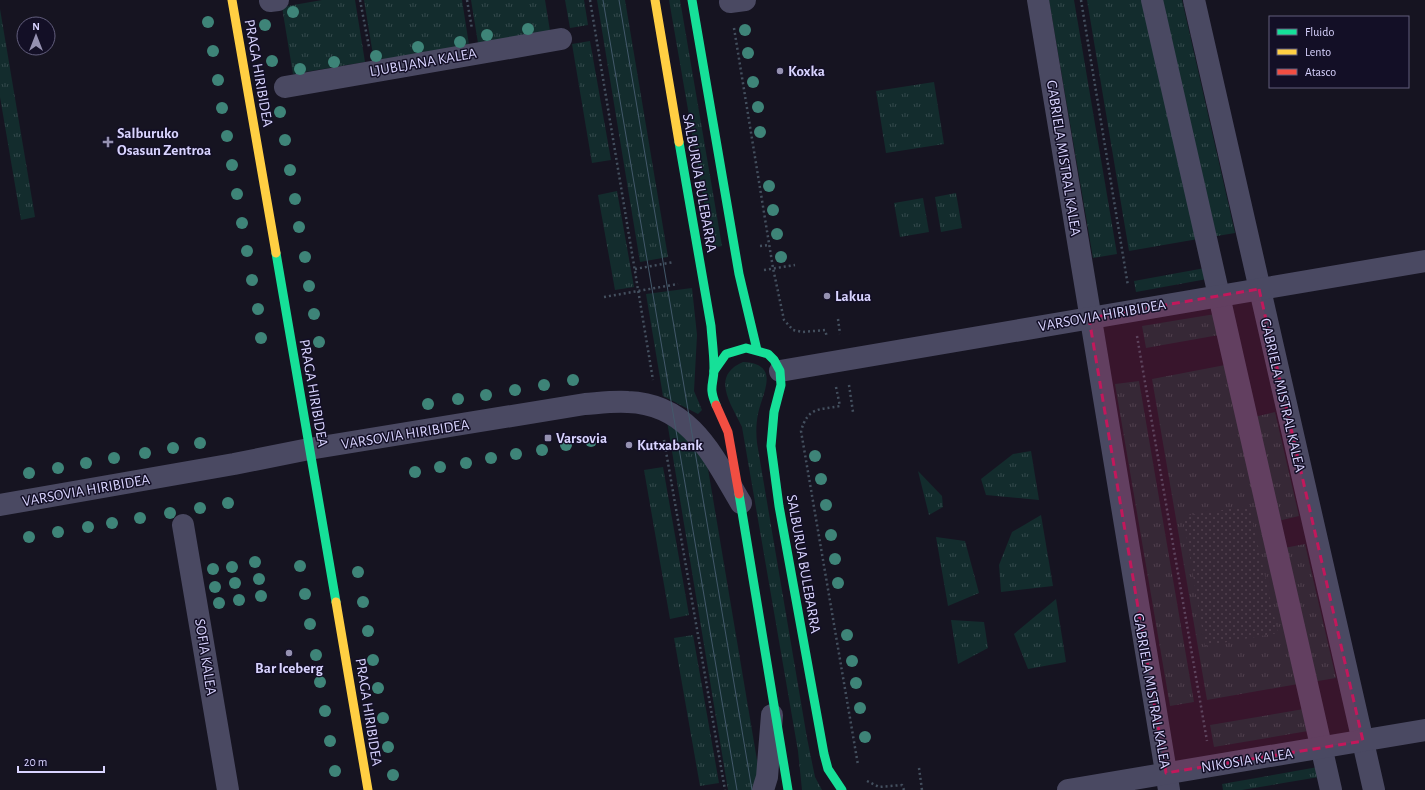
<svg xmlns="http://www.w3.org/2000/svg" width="1425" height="790" font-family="'Alegreya Sans',sans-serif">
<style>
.grass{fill:url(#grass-tufts)}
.park{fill:url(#park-dots)}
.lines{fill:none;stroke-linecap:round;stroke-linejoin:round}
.path{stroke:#44505f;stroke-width:2.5;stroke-dasharray:2 3;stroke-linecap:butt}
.street{stroke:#4a4962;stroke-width:22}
.fast{stroke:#16e098;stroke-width:9}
.slow{stroke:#ffcf43;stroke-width:9}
.jam{stroke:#f24e42;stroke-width:9}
.tram{stroke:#43596b;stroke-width:1}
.tree{fill:#3e8478}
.marked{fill:#c2185b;fill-opacity:0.2;stroke:#c2185b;stroke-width:3;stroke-dasharray:8 5;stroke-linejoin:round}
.poi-dot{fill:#9591b1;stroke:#130f26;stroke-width:1.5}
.labels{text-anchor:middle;stroke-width:3;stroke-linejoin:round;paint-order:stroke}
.street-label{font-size:15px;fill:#d9d4ff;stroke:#130f26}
.poi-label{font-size:15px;font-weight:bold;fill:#d9d4ff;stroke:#130f26;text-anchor:start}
</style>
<defs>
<pattern id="grass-tufts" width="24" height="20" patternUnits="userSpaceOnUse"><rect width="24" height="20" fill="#132c2d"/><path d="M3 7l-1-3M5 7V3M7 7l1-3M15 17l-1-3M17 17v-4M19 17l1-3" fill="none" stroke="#354a4c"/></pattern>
<pattern id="park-dots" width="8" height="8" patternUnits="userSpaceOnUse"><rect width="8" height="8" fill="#132c2d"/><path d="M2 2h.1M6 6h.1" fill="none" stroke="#354a4c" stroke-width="1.8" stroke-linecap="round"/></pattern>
</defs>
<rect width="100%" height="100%" fill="#161421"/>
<g class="grass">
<polygon points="322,0 355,0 365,62 293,74 282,7"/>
<polygon points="364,0 462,0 469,45 374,61"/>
<polygon points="471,0 545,0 550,31 478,43"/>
<polygon points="565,0 584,0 588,25 570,28"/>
<polygon points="597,0 625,0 668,257 640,262"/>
<polygon points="669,0 680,0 722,246 712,248"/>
<polygon points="1049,0 1074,0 1117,254 1093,258"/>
<polygon points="1087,0 1144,0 1198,239 1129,251"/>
<polygon points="1160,0 1182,0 1235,233 1211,237"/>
<polygon points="0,9 35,217 21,220 0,97"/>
<polygon points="590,41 611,160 592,163 572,44"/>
<polygon points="934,82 944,144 886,153 876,91"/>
<polygon points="617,191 634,287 615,290 598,195"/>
<polygon points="956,193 962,228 941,232 935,197"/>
<polygon points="923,198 929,232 900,237 894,203"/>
<polygon points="1205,268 1207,279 1136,292 1134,281"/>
<polygon points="692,288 697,335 694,391 702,410 698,414 663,396 646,294"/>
<polygon points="1215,314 1219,335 1146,348 1142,326"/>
<path d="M743 362C782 364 762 393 758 414 756 424 756 433 757 443L807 738 815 777 822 790H802L798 751 742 427C731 404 710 376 743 362Z"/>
<polygon points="1225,365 1298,684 1207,700 1152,379"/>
<polygon points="1139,381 1194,702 1170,706 1115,384"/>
<polygon points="1275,412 1299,516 1278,521 1254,417"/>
<polygon points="667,421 679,428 707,463 759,772 756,790 728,790"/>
<polygon points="1031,451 1039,500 986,495 981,479 1013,454"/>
<polygon points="663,467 689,615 670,619 644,470"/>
<polygon points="918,471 942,496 943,507 929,515"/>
<polygon points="1041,515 1053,586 1001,592 999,565 1012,532"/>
<polygon points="936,537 965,541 979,593 948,606"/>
<polygon points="1305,544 1336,678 1312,682 1284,548"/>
<polygon points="1056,599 1066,662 1028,669 1014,634"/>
<polygon points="951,620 984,622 988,648 958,664"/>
<polygon points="693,635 719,783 700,786 674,638"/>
<polygon points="1304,709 1308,731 1214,747 1210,725"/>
<polygon points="1318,767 1319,777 1242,790 1223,790 1222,784"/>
</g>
<polygon class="park" points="1249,506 1278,633 1205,646 1183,516"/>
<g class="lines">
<g class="path">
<polyline points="360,0 369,47"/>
<polyline points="467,0 472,29"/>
<polyline points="590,0 653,380"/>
<polyline points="1081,0 1128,286"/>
<polyline points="734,28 773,268 784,320 793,330 803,332 825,330 827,337"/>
<polyline points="760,246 770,245"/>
<polyline points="635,269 674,262"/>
<polyline points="764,270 795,265"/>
<polyline points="604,297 678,284"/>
<polyline points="838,319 840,334"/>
<polyline points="1137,336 1207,741"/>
<polyline points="849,385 853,412"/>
<path d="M836 387 840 406C818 410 808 407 801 431L858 765"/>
<polyline points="664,440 725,790"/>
<polyline points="919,768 922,790"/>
<polyline points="867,781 879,787 902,785 904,790"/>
</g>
<g class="street">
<polyline points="1038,0 1169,790"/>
<polyline points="1152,0 1331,790"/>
<polyline points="1194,0 1374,790"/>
<polyline points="270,1 278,0"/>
<polyline points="730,2 745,0"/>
<polyline points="285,87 561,39"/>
<polyline points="780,371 1425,261"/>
<path d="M0 505 234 464 309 449 585 404C599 403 614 401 628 402 690 404 713 456 741 503"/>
<polyline points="183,525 228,790"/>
<polyline points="763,790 767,777 772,715"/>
<polyline points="1068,790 1425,730"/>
</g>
<g class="fast">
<polyline points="692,0 739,274 757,350"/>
<path d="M679 142 711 326C712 340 714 354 714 368 714 385 708 386 716 405"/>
<polyline points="276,253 336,602"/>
<polyline points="714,371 726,354 746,348 768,354 774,360 780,371 781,385 774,412 771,446 779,506 824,754 828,769 842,790"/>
<polyline points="739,494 788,790"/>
</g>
<g class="slow">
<polyline points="232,0 276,253"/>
<polyline points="655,0 679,142"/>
<polyline points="336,602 368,790"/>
</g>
<polyline class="jam" points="716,405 728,432 739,494"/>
<g class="tram">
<polyline points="603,0 737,790"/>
<polyline points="619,0 752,790"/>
</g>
</g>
<g class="tree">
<circle cx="293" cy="12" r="6"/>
<circle cx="208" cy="22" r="6"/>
<circle cx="265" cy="25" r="6"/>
<circle cx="528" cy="29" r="6"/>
<circle cx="745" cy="30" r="6"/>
<circle cx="487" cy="35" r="6"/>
<circle cx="460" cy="42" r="6"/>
<circle cx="418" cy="47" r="6"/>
<circle cx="213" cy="51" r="6"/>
<circle cx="748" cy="53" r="6"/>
<circle cx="376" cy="56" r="6"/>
<circle cx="272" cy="61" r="6"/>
<circle cx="334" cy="62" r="6"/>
<circle cx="300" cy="69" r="6"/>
<circle cx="218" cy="80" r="6"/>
<circle cx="753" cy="82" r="6"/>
<circle cx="758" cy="107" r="6"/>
<circle cx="222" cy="108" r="6"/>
<circle cx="280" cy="112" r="6"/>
<circle cx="760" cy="132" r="6"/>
<circle cx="227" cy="136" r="6"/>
<circle cx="285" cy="140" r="6"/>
<circle cx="232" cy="165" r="6"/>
<circle cx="290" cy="170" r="6"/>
<circle cx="769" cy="186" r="6"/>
<circle cx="237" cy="194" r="6"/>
<circle cx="295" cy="199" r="6"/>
<circle cx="773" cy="210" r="6"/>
<circle cx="242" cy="223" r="6"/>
<circle cx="299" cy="227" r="6"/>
<circle cx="777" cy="234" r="6"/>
<circle cx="247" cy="251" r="6"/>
<circle cx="305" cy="257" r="6"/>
<circle cx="781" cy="257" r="6"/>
<circle cx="252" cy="280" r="6"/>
<circle cx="309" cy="286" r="6"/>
<circle cx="258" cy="309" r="6"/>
<circle cx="314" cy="314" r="6"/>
<circle cx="261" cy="338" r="6"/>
<circle cx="319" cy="342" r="6"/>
<circle cx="573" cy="380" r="6"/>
<circle cx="544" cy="385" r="6"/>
<circle cx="515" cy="390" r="6"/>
<circle cx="486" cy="395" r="6"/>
<circle cx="458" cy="399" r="6"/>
<circle cx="428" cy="404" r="6"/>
<circle cx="591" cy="441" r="6"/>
<circle cx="200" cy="443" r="6"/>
<circle cx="566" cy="445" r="6"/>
<circle cx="173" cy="448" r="6"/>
<circle cx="542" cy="450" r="6"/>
<circle cx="145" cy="453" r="6"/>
<circle cx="516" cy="454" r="6"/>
<circle cx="815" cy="456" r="6"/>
<circle cx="114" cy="458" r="6"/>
<circle cx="491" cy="458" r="6"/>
<circle cx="86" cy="463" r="6"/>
<circle cx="466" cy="463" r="6"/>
<circle cx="440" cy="467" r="6"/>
<circle cx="58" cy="468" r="6"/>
<circle cx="415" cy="472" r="6"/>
<circle cx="29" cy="473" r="6"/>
<circle cx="821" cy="479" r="6"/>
<circle cx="228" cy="503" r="6"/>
<circle cx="826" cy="505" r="6"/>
<circle cx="200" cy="508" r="6"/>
<circle cx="170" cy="513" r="6"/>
<circle cx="140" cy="518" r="6"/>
<circle cx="112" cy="523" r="6"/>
<circle cx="88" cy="527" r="6"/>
<circle cx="58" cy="532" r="6"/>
<circle cx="831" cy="535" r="6"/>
<circle cx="29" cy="537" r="6"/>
<circle cx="835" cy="559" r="6"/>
<circle cx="255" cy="562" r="6"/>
<circle cx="300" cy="566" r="6"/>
<circle cx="232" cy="567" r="6"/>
<circle cx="213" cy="569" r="6"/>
<circle cx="358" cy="572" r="6"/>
<circle cx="259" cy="579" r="6"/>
<circle cx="235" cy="583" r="6"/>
<circle cx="838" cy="583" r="6"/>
<circle cx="215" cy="587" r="6"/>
<circle cx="305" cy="594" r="6"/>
<circle cx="261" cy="596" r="6"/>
<circle cx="239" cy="600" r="6"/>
<circle cx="363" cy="602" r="6"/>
<circle cx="219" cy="603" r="6"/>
<circle cx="310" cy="624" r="6"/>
<circle cx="368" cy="631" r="6"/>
<circle cx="847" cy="635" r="6"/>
<circle cx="316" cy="655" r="6"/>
<circle cx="373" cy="660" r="6"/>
<circle cx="852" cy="661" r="6"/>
<circle cx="320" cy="682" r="6"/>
<circle cx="856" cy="683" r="6"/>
<circle cx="378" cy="688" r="6"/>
<circle cx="860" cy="708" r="6"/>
<circle cx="325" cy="711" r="6"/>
<circle cx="383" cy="718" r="6"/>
<circle cx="865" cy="737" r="6"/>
<circle cx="330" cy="741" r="6"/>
<circle cx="388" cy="747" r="6"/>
<circle cx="335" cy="771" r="6"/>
<circle cx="393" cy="775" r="6"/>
</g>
<path class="marked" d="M1259 289 1363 741 1166 773 1089 318Z"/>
<g class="poi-dot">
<circle cx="780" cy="71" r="4"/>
<path d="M106 136h4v4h4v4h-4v4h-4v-4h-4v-4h4z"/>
<circle cx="827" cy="296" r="4"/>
<rect x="544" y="434" width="8" height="8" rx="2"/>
<circle cx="629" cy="445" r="4"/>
<circle cx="289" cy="653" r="4"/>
</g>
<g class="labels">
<g class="street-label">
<text transform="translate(423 62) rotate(-10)" y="5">LJUBLJANA KALEA</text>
<text transform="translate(259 73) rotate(80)" y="5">PRAGA HIRIBIDEA</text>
<text transform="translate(1064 158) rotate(81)" y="5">GABRIELA MISTRAL KALEA</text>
<text transform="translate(700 183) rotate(80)" y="5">SALBURUA BULEBARRA</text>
<text transform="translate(1102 315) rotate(-10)" y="5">VARSOVIA HIRIBIDEA</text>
<text transform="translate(314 393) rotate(80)" y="5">PRAGA HIRIBIDEA</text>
<text transform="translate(1283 395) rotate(77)" y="5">GABRIELA MISTRAL KALEA</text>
<text transform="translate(405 434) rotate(-9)" y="5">VARSOVIA HIRIBIDEA</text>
<text transform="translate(86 490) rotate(-10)" y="5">VARSOVIA HIRIBIDEA</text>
<text transform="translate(804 564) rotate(80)" y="5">SALBURUA BULEBARRA</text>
<text transform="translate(206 657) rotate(81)" y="5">SOFIA KALEA</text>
<text transform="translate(1152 691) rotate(80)" y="5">GABRIELA MISTRAL KALEA</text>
<text transform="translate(369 712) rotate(81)" y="5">PRAGA HIRIBIDEA</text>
<text transform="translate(1247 760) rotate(-9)" y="5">NIKOSIA KALEA</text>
</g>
<g class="poi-label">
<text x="788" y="76">Koxka</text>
<text x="117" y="138">Salburuko<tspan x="117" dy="17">Osasun Zentroa</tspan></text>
<text x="835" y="301">Lakua</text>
<text x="556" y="443">Varsovia</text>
<text x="637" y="450">Kutxabank</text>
<text x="289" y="673" text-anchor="middle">Bar Iceberg</text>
</g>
</g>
<rect x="1269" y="16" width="140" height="72" fill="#130f26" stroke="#625e7d"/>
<rect x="1277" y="29" width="20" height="6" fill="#16e098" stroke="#625e7d"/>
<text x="1305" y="36" font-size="12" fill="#d9d4ff">Fluido</text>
<rect x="1277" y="49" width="20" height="6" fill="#ffcf43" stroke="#625e7d"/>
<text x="1305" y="56" font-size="12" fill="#d9d4ff">Lento</text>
<rect x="1277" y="69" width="20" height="6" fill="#f24e42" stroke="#625e7d"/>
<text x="1305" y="76" font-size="12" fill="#d9d4ff">Atasco</text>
<g transform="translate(36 36)"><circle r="19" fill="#130f26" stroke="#625e7d"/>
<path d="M0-3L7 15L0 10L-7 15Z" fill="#9591b1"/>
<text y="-6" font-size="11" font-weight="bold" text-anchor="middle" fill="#d9d4ff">N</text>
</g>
<path d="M18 766v6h86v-6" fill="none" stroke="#d9d4ff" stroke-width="2"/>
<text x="24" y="766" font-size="12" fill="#d9d4ff" stroke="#130f26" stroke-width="3" paint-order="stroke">20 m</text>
</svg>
